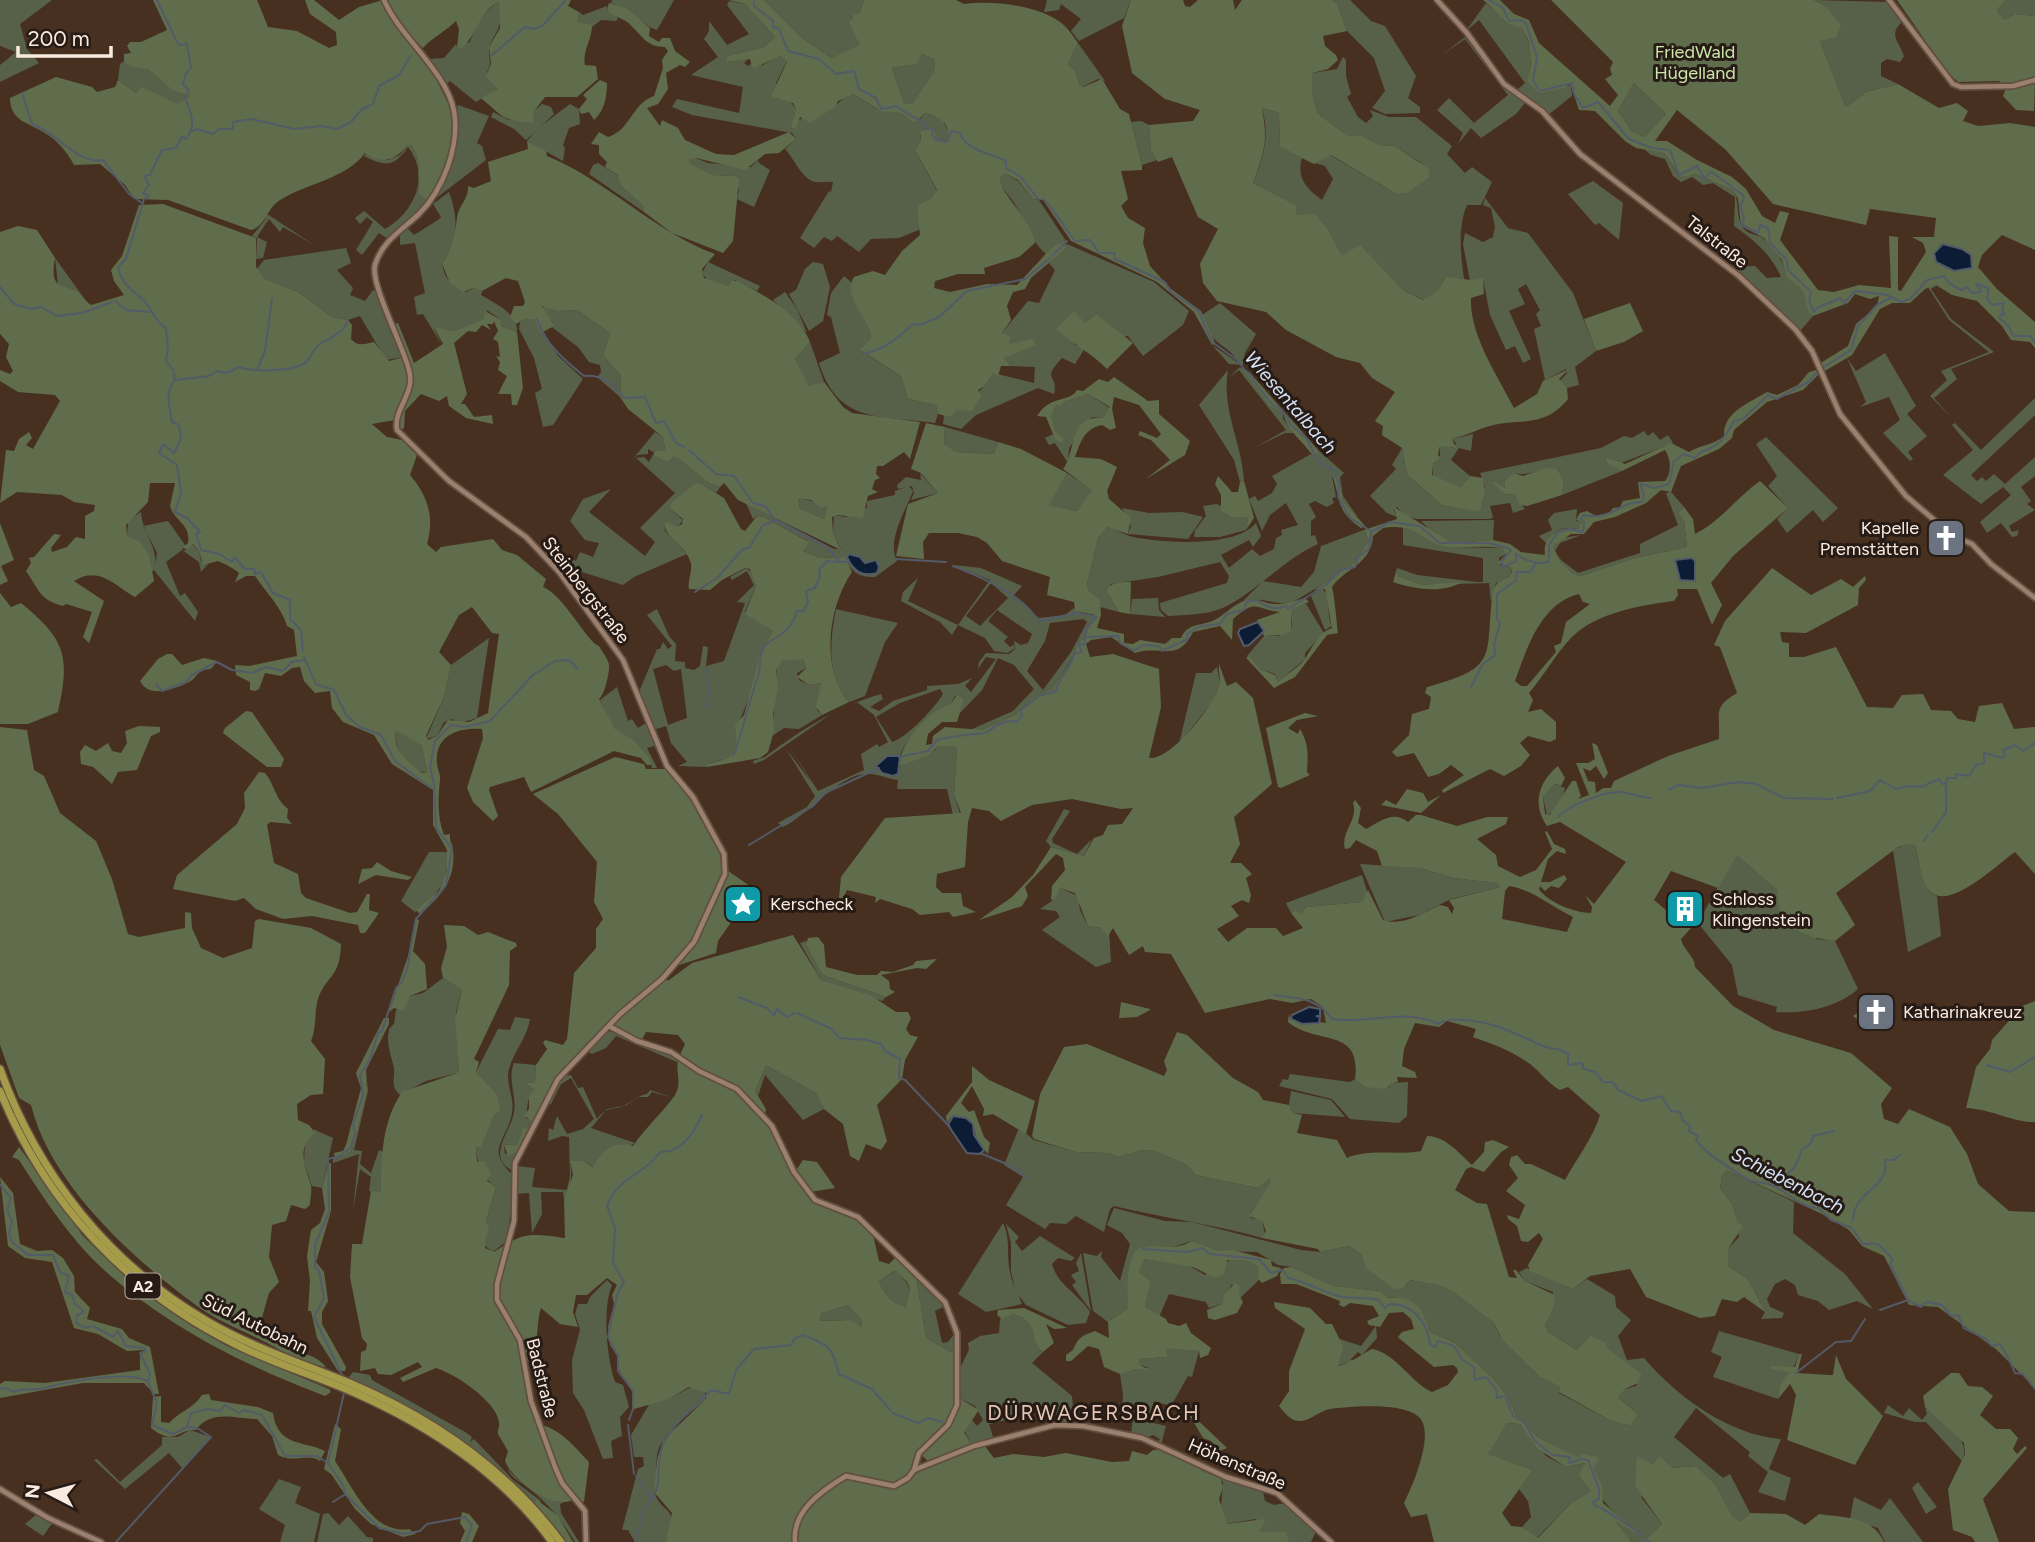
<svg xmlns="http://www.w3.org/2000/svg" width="2035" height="1542" font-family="Figtree,sans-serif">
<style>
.green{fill:#57614a;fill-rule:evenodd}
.forest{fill:#5f6d4d;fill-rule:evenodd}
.water{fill:#0b1c34;stroke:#535a68;stroke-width:2}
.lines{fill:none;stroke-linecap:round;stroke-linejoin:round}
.stream{stroke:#535a68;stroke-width:2}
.secondary-casing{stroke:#624f41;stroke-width:8}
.highway-casing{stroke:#624f41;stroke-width:10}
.secondary{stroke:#9b806e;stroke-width:4.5}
.highway{stroke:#a69b49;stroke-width:7}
.labels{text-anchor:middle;stroke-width:6;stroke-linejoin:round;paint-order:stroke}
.shield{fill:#261b15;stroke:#baada4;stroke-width:2}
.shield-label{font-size:16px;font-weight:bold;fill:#faebe1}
.park-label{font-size:18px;fill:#cce5ab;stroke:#261b15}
.street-label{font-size:18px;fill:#faebe1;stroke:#261b15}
.poi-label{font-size:18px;fill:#faebe1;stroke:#261b15;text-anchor:start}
.water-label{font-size:19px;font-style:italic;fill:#d4e3f8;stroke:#261b15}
.quarter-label{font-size:21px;letter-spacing:2px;fill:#e4c5b3;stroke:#261b15}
</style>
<rect width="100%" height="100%" fill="#483021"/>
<g class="green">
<polygon points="0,0 52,0 20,24 27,49 39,63 0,82 0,65 16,52 0,46"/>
<path d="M612 0H674L657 30C646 27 628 9 611 3Z"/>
<polygon points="764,0 864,0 860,12 851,18 860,46 831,58 801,37"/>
<polygon points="1047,0 1131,0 1124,18 1079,41 1071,31 1081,19 1061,4 1059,10 1044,12"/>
<polygon points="1332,0 1350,0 1371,21 1385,26 1416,76 1408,98 1420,107 1420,113 1385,114 1372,108 1385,91 1374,58 1347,31 1337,4"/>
<path d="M1814 0 1888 2 1902 22C1888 35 1899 41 1904 56L1900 62 1887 59 1881 63V76L1898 84 1866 92 1846 107 1820 41 1825 6Z"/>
<polygon points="2006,0 2035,0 2035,16 2015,14 2004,20 1997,10"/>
<path d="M729 1 745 4 775 37 764 47 727 56 726 59 728 62 748 59 744 63 748 66 752 63V67L763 65 781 54 787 61 776 83 796 109 792 127C803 113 813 117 829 110 838 106 841 97 853 94L877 109 901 113 911 121 920 119 925 113 942 119 949 133 947 141 920 135V142L915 150 937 191 931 198 917 205 921 229 899 238 871 239 859 252 837 236 832 241 824 237 814 248 800 238 829 191 831 192 833 182C827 181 822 183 816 182 802 180 794 158 785 149L796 139 792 133 692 115 672 107 677 99 739 113 743 87 691 75 718 57 704 39 709 31V21L727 45 749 34 727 5Z"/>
<path d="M499 2C507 26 490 37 489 50 489 60 492 63 487 72L498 89 476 102 450 81 444 86 429 59 444 58 456 44 457 47 470 42C475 28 486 7 499 2Z"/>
<polygon points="1486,3 1504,20 1521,27 1525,33 1532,52 1529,74 1543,92 1571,85 1572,96 1548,115 1516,91 1525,83 1479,20 1466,31"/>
<polygon points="607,6 607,10 618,18 616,21 601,20 592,27 578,22 579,12 583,15"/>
<polygon points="1465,37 1503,85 1524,100 1524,104 1516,114 1481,138 1471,128 1458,144 1463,133 1437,110 1449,98 1474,123 1508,95 1465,39 1442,55"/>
<polygon points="1078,43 1105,81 1098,79 1082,87 1079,85 1076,72 1068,64"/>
<polygon points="922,54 935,60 934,71 912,104 904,103 892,68 917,64"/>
<path d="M1343 57 1346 60V76L1351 94 1347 97 1358 117 1366 123 1373 116 1370 110 1389 117H1416L1452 146 1447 154 1465 173 1472 167 1492 182 1481 205H1467C1457 228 1461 256 1464 279L1446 276 1438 290 1424 300 1403 290 1360 246 1342 255 1329 231 1297 215 1296 205 1253 183C1264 156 1270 137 1262 108L1279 113 1280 147 1302 158C1296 177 1306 189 1322 200L1333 179 1325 166 1315 163 1330 155 1395 193 1421 163 1395 146 1379 145 1362 136H1348L1317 113 1312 92V73L1337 69Z"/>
<polygon points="124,61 148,69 170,88 191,96 177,105 141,86 136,93 118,80 120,64"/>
<polygon points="1634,83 1666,114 1644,137 1632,131 1618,111"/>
<polygon points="542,104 551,107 554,114 526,140 514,129 491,117 493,112 509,120 534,118 535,110"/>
<polygon points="570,104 579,109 580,124 569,128 563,145 565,148 563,161 527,141 537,129"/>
<polygon points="458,105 489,116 477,143 482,146 486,160 435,199 447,170"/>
<polygon points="1141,121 1149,125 1151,150 1157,160 1142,165 1131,122"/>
<path d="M408 145 412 146 418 159 419 195 428 201 388 239 379 233 362 255 356 250 373 222 367 217 360 224 355 218 364 211 385 229C414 213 431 176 408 147 394 167 386 167 364 156L366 153 388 160 400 155Z"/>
<path d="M1644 149 1664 153 1679 175 1695 174 1733 190C1741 202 1734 220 1746 231 1750 234 1757 235 1761 237 1774 245 1785 263 1787 278 1791 280 1795 281 1798 283 1809 291 1804 308 1813 316L1800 331 1730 267 1755 266 1767 278 1781 277C1771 254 1754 240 1734 226L1735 197 1713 183 1703 185 1692 177 1681 182 1673 176 1665 159 1651 155Z"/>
<polygon points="693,157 708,163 751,167 758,160 759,163 770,170 754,207 737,199 739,191 735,176 713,175 691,164 689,159"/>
<polygon points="598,163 619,176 620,185 645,208 644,212 589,174 593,165"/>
<path d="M1006 174 1018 181 1033 199 1039 200 1066 241 1054 245 1046 254C1029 240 1024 214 1009 196 1004 189 999 185 1000 177Z"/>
<polygon points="1593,181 1623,203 1619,240 1599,223 1595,225 1568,194"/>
<path d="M449 192C459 220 458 238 442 264 445 280 452 285 466 292L473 288 482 291 481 295C498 305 518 314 517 332L501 326V320L487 310 485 319 454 331 434 328 442 345 423 314 417 315 414 297 425 293 415 243 400 245V232L406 227 414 235 438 220 441 217 433 204Z"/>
<polygon points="1485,198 1508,228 1528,233 1573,293 1596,351 1575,367 1579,385 1567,388 1560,381 1567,373 1566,369 1545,380 1534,329 1541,326 1536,314 1540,310 1526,284 1518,289 1525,304 1509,311 1531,359 1523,363 1515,346 1506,350 1490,315 1483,279 1470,281 1463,244 1465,233 1483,242 1493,237 1495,227 1491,208 1483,205"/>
<polygon points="267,212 267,214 314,245 283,227 280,232 269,219 257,237 267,242 263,258 256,259 257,238 252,236 265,220"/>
<path d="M1067 244 1154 282 1189 311 1183 325 1143 356 1128 336 1073 344 1085 348 1075 364 1062 358C1040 382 1059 373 1054 394L1038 388 976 415 961 429 943 424 944 415 950 417 985 386 993 373 1034 383 1035 367 1011 366 1004 358 1013 353 1002 333 1028 301 1039 303 1055 270 1049 263Z"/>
<polygon points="346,248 351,263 337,270 353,288 350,295 365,301 373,290 376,292 404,357 386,360 360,316 348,320 332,317 298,292 264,278 257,269 264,260"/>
<polygon points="55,258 81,294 65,290 58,284"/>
<polygon points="708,262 760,286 757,291 735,280 728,286 709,282 702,273"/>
<polygon points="813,262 823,264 830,287 823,321 809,331 789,294 796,290 805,269"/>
<path d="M844 276 851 282C849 303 868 316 871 338L861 351 901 376 908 399 936 405 938 414 935 423C882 415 838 425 819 363L840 353 831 317 827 315 831 293Z"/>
<polygon points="1939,284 1931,289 1951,319 1994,352 1951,369 1957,379 1934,398 1950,416 1930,396 1947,380 1941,371 1989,352 1949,320 1928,287"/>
<polygon points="785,292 797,309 807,333 773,300"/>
<path d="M1220 303 1256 334 1245 353 1243 365 1229 364 1212 345 1240 364C1226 341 1211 348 1202 315Z"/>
<polygon points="545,305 558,311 577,310 610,333 603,355 621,376 620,397 597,377 601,372 600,365 589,362 578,347 553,328 542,309"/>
<polygon points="525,319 534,319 558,356 583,379 553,425 543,427 535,393 542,389 534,358 519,329 520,322"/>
<polygon points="810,342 824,382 813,386 807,385 795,359"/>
<polygon points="1885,353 1916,406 1907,414 1927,436 1908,452 1913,459 1910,461 1883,433 1900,420 1889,397 1860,407 1866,402 1847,358 1856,371"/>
<polygon points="1240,367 1264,398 1283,412 1283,419 1294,433 1285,433 1254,448 1286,430 1239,370 1229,377"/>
<path d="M1228 370C1221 409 1242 443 1244 481L1240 482 1234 460 1199 405Z"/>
<polygon points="1088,394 1110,408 1103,418 1092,417 1069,448 1068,463 1055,443 1049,445 1045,438 1053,434 1060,443 1063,439 1056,432 1050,414 1056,405 1061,407 1064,402"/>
<polygon points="2035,398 2035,415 1971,475 1977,481 1982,477 1986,481 1994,474 2005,484 2035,457 2035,476 2021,487 2031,501 2027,504 2035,510 2009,526 2012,532 2019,530 2017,536 2012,537 2001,523 1987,533 1980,522 2011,495 2003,487 1981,504 1943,475 1973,450 1952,425 1955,423 1981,450"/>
<polygon points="945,427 998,442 994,454 957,452 944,444"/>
<path d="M1644 431 1648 436 1653 432 1660 440 1668 435 1673 443 1616 465 1622 471 1562 495 1564 480 1557 469C1542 468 1527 477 1514 473L1504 488 1494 481 1506 494 1515 495 1525 509 1513 513 1510 503 1490 506 1493 518 1489 519H1417L1405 516 1397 507 1394 510 1397 517 1387 513 1370 496 1396 469 1392 465 1402 448 1407 475 1442 505 1467 509 1482 506 1485 486 1480 473 1601 448 1624 436 1632 438Z"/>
<polygon points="655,432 663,437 665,450 653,452 648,449 648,454 637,455 632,460"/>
<polygon points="1473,434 1471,451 1459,448 1451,460 1470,476 1461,487 1433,476 1433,464 1440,459 1440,445 1453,448 1456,443 1452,439"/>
<polygon points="1766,437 1838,508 1823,522 1813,510 1787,533 1777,519 1788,508 1768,486 1777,476 1756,444"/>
<path d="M1318 450 1344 473 1340 477 1343 496 1359 519 1343 501 1339 478 1332 476 1336 497 1332 498 1334 503 1327 507 1315 501 1309 504 1316 517 1311 521V536L1315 535 1318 544C1282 560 1249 599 1217 610 1202 615 1183 615 1168 616L1161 610 1160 603 1227 583 1229 576 1220 562 1158 577 1111 584 1107 592 1119 612 1100 607V599L1089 591 1087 584 1098 538 1108 527C1117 528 1123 535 1133 537 1163 543 1236 548 1256 523L1261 536 1253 547 1249 540 1221 555 1229 568 1252 549 1260 556 1274 549 1276 538 1282 535 1281 530 1298 525 1286 503 1270 515 1262 531 1249 499 1255 496 1258 501 1272 493 1277 484 1272 476 1311 454 1313 456Z"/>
<polygon points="653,455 667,462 674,457 679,459 709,483 720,487 716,493 698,482 669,508 683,520 677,528 664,524 665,531 687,554 634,577 623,585 563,566 569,558 576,561 580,552 593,557 599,543 585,540 570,521 583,499 611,489 589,512 645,556 655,542 640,528 675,493 636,458 644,457 649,462"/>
<polygon points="920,473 938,493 911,500 914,493 912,486 898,489 897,485 906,477 921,480"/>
<polygon points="1067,473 1093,490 1077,511 1048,505"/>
<path d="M909 486 913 491C906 510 886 541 897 561L875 577C859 578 850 571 845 557L820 558 803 551 808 541 764 517 757 516 753 519 746 503 834 549H841L833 533 834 515 846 517 867 508V501L895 495V491Z"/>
<polygon points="1671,492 1684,507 1678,513 1684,521 1687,547 1635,558 1581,576 1572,573 1556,559 1553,546 1563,538 1581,535 1560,543 1555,551 1561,560 1578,573 1640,553 1640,544 1678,525 1666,493"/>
<polygon points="798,497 827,506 824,519 800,508"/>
<polygon points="1216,504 1222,506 1221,511 1231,517 1248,517 1246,530 1220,537 1194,537 1195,530 1206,516 1203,506"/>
<polygon points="1122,508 1149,513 1183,512 1203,517 1188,539 1128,534 1131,526"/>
<path d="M1577 509 1576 521 1583 522 1578 529C1565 526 1551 529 1547 544L1539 536 1552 530 1548 520 1554 513Z"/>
<path d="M141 512C142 533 159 548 155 568L157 553 143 526 168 521 185 545 182 549 184 551 192 544 199 551 201 561 206 565 210 562 201 572 199 562 182 550 166 562 180 596 185 593 198 612 195 621 154 570 152 572C149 546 145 549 127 536L128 520Z"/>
<polygon points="1494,520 1493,540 1452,543 1435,535 1421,521"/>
<polygon points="1403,526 1451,547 1501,548 1506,554 1499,558 1500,565 1510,567 1512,575 1496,583 1491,602 1489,583 1422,585 1398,576 1397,568 1417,575 1477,582 1483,582 1483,558 1403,545"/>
<path d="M1364 530 1369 541C1364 548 1359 557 1354 563 1351 566 1294 603 1290 603 1274 605 1260 596 1243 601L1263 581 1301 587 1314 572 1321 546Z"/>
<path d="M953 565 981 568 1022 586 1013 596 1039 618 1065 615 1074 608 1083 615H1095V620L1086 630 1084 639 1078 642 1073 657 1052 689 1034 697 1015 715 982 730H970L1013 711 1034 689 1014 665 998 658 982 690 959 714 964 699 955 696 951 704C934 706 904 741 900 756H887L898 774 900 766 934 751 938 746H954L957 749 954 795 960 814 953 815 947 789H897L898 780C889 779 881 775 871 774 842 770 809 815 783 827L778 823 807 807 815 796 786 749 811 782 788 745 818 791 864 770 861 754 877 744 879 747 888 742 874 715 857 702 831 714 764 760 754 764 753 761 765 757C802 729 837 707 881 694L883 699 870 707 879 711 893 701 927 690V686L958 684 972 678 965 686 971 692 996 659 986 657 978 669 979 662 986 653 1009 654 1015 649 1014 641 1021 645 1028 643 1032 634 997 610 988 621 1008 637 1004 641 1010 647 1014 645V649L1007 653 994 651 985 638 958 625 952 635 940 622 901 601 903 592 918 578 908 601 958 625 990 580ZM991 583 1008 598 980 626 966 616ZM1083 619 1087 622 1071 652 1043 690 1027 671 1045 641 1050 623ZM940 689 943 694C936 707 905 739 892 742L876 717 900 703Z"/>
<path d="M746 568 753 573 756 586 745 612 773 631 761 651 752 691 739 722 736 748 731 757 707 764V767L678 766 687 762 671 743 666 726 653 730 639 692 657 649H660L663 642 668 649 672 646 647 615 657 609 669 636 676 644 675 661 685 662V668L694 670 700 666 703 646 708 647 706 666 724 661 745 603 737 602 754 585 747 571 732 580 730 577ZM666 665 674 671 681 669 687 718 668 725 653 669Z"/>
<path d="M1322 588C1331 597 1326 614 1332 626L1325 630 1311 596Z"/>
<polygon points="1158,598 1159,610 1165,617 1130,614 1132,599"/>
<polygon points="1299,604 1306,604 1324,633 1305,653 1305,659 1278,682 1275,674 1260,669 1247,656 1264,636 1279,636 1292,627 1292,609"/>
<path d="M836 609 898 623 885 642 865 696 849 702C826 675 830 641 836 609Z"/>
<polygon points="489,638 477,718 460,723 452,719 444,722 437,736 426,739 444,697 451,665"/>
<polygon points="799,658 803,659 806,668 797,673 799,680 809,685 821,683 817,710 822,715 799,729 784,728 772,736 777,666 782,661"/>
<polygon points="1217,667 1220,684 1213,701 1179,744 1196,673 1211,673"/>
<path d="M617 687 628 721 632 719 638 728 646 723 667 769 654 746 647 748 657 768H652C647 747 626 742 613 727 607 719 604 709 600 700Z"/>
<path d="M396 729 422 746 427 773C406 771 394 749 396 729Z"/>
<path d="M1555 784 1565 788C1563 798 1556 813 1547 815L1543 797Z"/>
<polygon points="1064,809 1070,811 1052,839 1053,843 1077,854 1092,839 1084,856 1051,847 1046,841"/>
<path d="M1908 843 1915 845C1919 861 1921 889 1937 896L1941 936 1908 952 1893 850Z"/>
<path d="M429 852H447C451 877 436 899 415 912L401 901Z"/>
<path d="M1736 854 1778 891 1817 939 1835 941 1858 989C1837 1008 1803 1014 1776 1012L1777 1007 1738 995 1732 965 1698 923Z"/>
<polygon points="1360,864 1420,868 1453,878 1497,883 1500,887 1451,899 1419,915 1385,922"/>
<polygon points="1362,875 1368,894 1362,902 1306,907 1301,913 1295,910 1291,913 1286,903"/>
<polygon points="1060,888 1078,896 1080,910 1088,926 1101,928 1108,935 1109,931 1111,962 1096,967 1042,930 1060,917 1056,911 1040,909 1052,901"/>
<polygon points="806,941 823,975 886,997 882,1001 821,980 800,943"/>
<path d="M443 978 462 990 456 1012 459 1069 457 1073 426 1081 400 1095C390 1086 395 1079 394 1068 391 1054 386 1045 389 1029L394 1024 396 1010 410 996 423 993Z"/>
<path d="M515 1017 530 1019C527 1038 514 1051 509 1069 505 1083 515 1098 512 1113 507 1141 484 1149 513 1175L508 1240 493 1252 484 1245 486 1221 496 1187C482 1178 477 1164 476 1147H481L497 1094 476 1072 498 1029 510 1030Z"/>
<polygon points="613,1031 679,1058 677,1062 616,1036 606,1048 592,1054 588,1051 607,1032"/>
<path d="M514 1063 536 1065 535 1082 525 1083 534 1089 528 1101 526 1118 531 1120 527 1129H523V1137L518 1144 504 1145 505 1154 518 1151 512 1170C485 1157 512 1130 514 1112 517 1095 507 1080 514 1063Z"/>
<polygon points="766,1065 816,1093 824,1109 803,1120 765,1075 758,1096 755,1091"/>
<polygon points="366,1070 368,1091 354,1150 362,1151 360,1164 371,1173 379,1150 383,1152 381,1193 369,1191 371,1177 360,1169 353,1210 359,1154 333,1163 333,1158 350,1152 354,1145 367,1092"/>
<polygon points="1290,1074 1350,1082 1355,1079 1388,1088 1392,1083 1408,1082 1407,1116 1399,1123 1350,1119 1332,1099 1279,1086 1283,1079 1288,1080"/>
<path d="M571 1075 578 1088 583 1087 597 1119C609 1104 613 1112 627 1104 635 1099 637 1096 647 1094L650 1090 673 1098 652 1092 648 1097H637L627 1105 607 1109 591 1128 635 1143 594 1167 583 1161H570C572 1176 572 1184 564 1198L563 1192H541L542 1214 532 1233 529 1193 516 1194V1166L535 1168 532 1187 567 1190 570 1176 569 1137 562 1136 548 1141 549 1128 553 1130 557 1116 567 1134 583 1129 594 1119 571 1078 561 1084 551 1104 546 1105 562 1076Z"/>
<polygon points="1291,1091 1331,1100 1345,1117 1293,1113 1289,1105"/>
<path d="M1019 1128 1034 1140 1075 1152 1109 1153 1118 1157 1143 1150 1154 1151 1187 1165 1195 1175 1258 1188 1269 1179 1272 1182 1250 1214 1251 1218 1262 1220 1265 1234 1262 1238C1213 1224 1163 1218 1114 1206L1110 1209 1104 1232 1076 1216 1066 1224 1050 1223 1045 1229 1006 1205 1023 1177 1004 1165Z"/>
<polygon points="313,1129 333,1138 322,1188 312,1186 304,1163 305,1141 314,1133"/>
<polygon points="1727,1170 1794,1202 1793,1233 1845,1274 1873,1309 1857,1301 1829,1310 1818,1301 1798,1295 1795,1285 1785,1279 1775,1284 1767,1299 1770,1307 1784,1313 1782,1318 1761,1319 1765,1312 1748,1279 1728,1266 1728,1249 1739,1237 1732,1204 1720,1188 1722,1175"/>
<path d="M1114 1208 1165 1221 1192 1222 1301 1250 1320 1252 1349 1246 1406 1285 1411 1280 1441 1286 1454 1293 1494 1323 1500 1336 1540 1377 1560 1387 1559 1393 1611 1421 1631 1426 1638 1414 1618 1398 1625 1389 1636 1386 1642 1374 1620 1361 1590 1335 1577 1350 1548 1332 1545 1325 1553 1310V1292L1525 1281 1519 1272 1527 1268 1573 1289 1587 1279 1615 1296 1616 1307 1631 1320 1618 1336 1627 1360 1644 1358C1677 1397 1729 1435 1781 1439L1769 1469 1791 1478 1785 1501 1758 1492 1768 1472 1748 1456 1750 1452 1696 1408 1674 1437 1723 1478 1730 1474 1750 1513 1741 1521 1733 1517 1715 1484 1696 1466 1671 1468 1641 1497 1662 1524 1643 1542H1632L1616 1522 1642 1534C1617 1517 1592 1498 1593 1465L1539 1438 1516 1415 1507 1396 1493 1378 1455 1343 1430 1332C1424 1310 1412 1295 1388 1298L1380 1291 1334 1286 1292 1267 1278 1265 1257 1252 1220 1251 1192 1241 1170 1248 1144 1246C1124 1266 1129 1284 1128 1308L1108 1322 1093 1311 1083 1253 1097 1256 1102 1251 1101 1257 1120 1281 1130 1244 1122 1233 1107 1225Z"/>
<path d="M1003 1223C1011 1238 1006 1255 1010 1272 1012 1284 1018 1293 1022 1304L986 1312 958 1294Z"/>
<path d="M1006 1224 1019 1237 1015 1242 1022 1251 1040 1236 1075 1258 1071 1261 1058 1258 1052 1264C1058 1286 1078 1293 1090 1312L1086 1323 1068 1325 1026 1305 1016 1292 1011 1272V1243Z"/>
<polygon points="1081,1253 1091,1311 1072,1285 1076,1282 1071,1275 1079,1271 1076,1263"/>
<polygon points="1145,1259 1188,1265 1205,1275 1230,1260 1248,1261 1258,1267 1258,1281 1240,1298 1232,1284 1222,1304 1209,1308 1206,1302 1169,1294 1159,1317 1145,1307 1151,1281 1139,1272"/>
<path d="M896 1271C908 1283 914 1289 906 1307 891 1303 884 1294 879 1281Z"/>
<polygon points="916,1276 945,1306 935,1311 942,1343 948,1342 956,1332 957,1348 951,1352 926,1338"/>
<path d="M607 1280 612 1285C602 1308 607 1359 615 1382L623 1385 629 1407 620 1417 622 1436 611 1441 613 1458 603 1459 584 1410 573 1393 572 1360 580 1330 575 1314 578 1304H587L590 1297Z"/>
<polygon points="848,1305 862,1321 861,1327 845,1320 819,1321 822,1313"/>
<path d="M1013 1314C1047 1326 1026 1340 1043 1352L1032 1363 1072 1396 1074 1421 1062 1423 1063 1419 1049 1412 1027 1407 1010 1419 989 1424 994 1440 972 1446 964 1430 972 1420 977 1426 983 1420 975 1406 959 1398 960 1368 969 1350 968 1343 980 1336 999 1333 1000 1319Z"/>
<polygon points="1376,1326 1377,1338 1362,1355 1358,1352 1350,1360 1357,1360 1337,1366 1340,1339 1361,1346"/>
<path d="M1719 1331 1799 1354C1794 1371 1782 1381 1778 1399L1713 1377 1722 1357 1711 1352Z"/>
<polygon points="1166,1347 1199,1351 1192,1377 1188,1376 1171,1406 1154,1401 1149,1419 1122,1412 1123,1394 1120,1374 1126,1370 1149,1368 1140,1365 1139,1359 1166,1357"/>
<path d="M353 1372 370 1375 372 1380 465 1432 472 1437 470 1442 474 1439 513 1480 541 1501 535 1504C476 1444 425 1412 348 1378Z"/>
<path d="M693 1386 705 1390V1400C691 1413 667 1429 659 1448 654 1461 658 1477 654 1492 664 1518 680 1503 666 1542H635L628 1530H622L638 1469 644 1466 643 1457H634L631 1435 650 1403 669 1399Z"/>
<path d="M1888 1405 1903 1416 1909 1408 1922 1420 1927 1414 1925 1407C1940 1421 1973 1437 1962 1461L1926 1422H1915L1884 1413Z"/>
<polygon points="1133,1418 1166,1426 1161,1445 1157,1443 1160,1439 1153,1435 1145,1438 1131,1434"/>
<polygon points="1507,1423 1520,1424 1546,1456 1566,1467 1586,1463 1583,1471 1591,1491 1571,1503 1537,1538 1522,1527 1531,1517 1528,1501 1519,1489 1533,1470 1487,1454"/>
<polygon points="190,1430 211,1437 183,1469 169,1453 125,1489 94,1460 97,1459 120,1482 162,1445 162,1437 178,1437"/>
<polygon points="1157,1446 1263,1492 1265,1501 1274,1505 1286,1503 1317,1529 1311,1542 1289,1542 1285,1532 1258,1532 1256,1519 1226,1524 1221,1507 1223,1482 1155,1449"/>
<path d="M508 1468C518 1484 544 1501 564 1502L560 1504 561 1513 579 1542H575C561 1519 548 1503 527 1487 519 1481 510 1478 508 1468Z"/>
<polygon points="279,1479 301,1487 295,1503 320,1514 314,1542 280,1542 285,1525 259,1509"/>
<polygon points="1918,1482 1937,1507 1926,1514 1912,1488"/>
<polygon points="1854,1497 1881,1510 1890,1498 1923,1542 1885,1542 1878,1528 1850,1519"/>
<polygon points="328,1513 339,1525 348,1516 367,1537 373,1538 373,1542 317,1542 323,1514"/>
<polygon points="37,1514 53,1522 43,1536 25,1524"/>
</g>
<g class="forest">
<path d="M153 0H257L268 27 297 31 329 48 337 45 336 32 310 14 305 0H314L339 20 359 7 383 0 393 23 423 53 453 113 450 155 428 201 419 195 418 159 412 146 408 145C395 160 384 165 365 153 346 179 307 183 280 200 266 209 266 226 251 230L168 200 134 199 125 185 100 164 74 165C68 153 57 140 45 133 29 123 10 121 10 98L56 77 92 87 97 92 115 87 118 80 136 93 141 86 177 104 190 96 172 90 148 69 130 66 124 61V54L131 53 127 46 130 42H141L167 30Z"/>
<path d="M386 0H571L568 6 579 12 578 22 592 25C592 40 582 51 585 65L596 66 598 79 577 97H545L535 110 533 123C499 119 505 118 481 98L498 89 486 76 491 64 489 47 500 28 499 2C481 8 476 38 461 49L457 47 459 29 456 21C446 31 433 37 423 48L399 25Z"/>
<path d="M729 0H764L801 37 831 58 860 45 849 23 854 15 860 12 864 0H956L964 4C991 0 1037 5 1060 22 1067 27 1073 36 1078 43L1068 64 1076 72 1079 85 1083 87 1102 79 1120 109 1129 114 1142 165V170L1121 171 1128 199 1121 206 1128 218 1145 228 1143 243 1150 266 1171 289 1201 311 1215 343 1212 345 1194 312 1157 282 1071 241 1043 200 1033 199 1018 180 1006 174 1000 177C998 192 1032 220 1035 243L1019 257 984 268 985 274H958L935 281 934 288 950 292 987 284 1017 285 1054 245 1066 241 1065 249 1031 278 1025 289 1013 292 1007 306 1011 320 1002 333 1010 336 1009 344 1033 339 1036 345 1004 358 1011 366H1001L998 376 993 373 985 386 978 390 981 396 972 411 958 410 950 417 938 414 936 405 908 399 901 376 860 350 871 338C869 317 841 296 854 277L873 271 885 275 902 251 920 235 917 205 931 198 937 190 915 150 920 142 921 131 932 129 938 139 947 141C952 124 940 117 925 113L917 121H911L901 113 881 111 853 94 838 101 836 106 810 123 800 117 796 129 791 127 796 109 793 103 771 96 787 62 781 55 755 68 752 67 750 59 727 62 726 59 727 56 764 47 775 37 745 4ZM922 54 935 60 934 71 912 104 904 103 892 68 917 64Z"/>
<path d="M1131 0H1183L1185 6 1190 7 1198 0H1233L1235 10 1242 0H1332L1337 4 1347 31 1323 36 1325 46 1336 55 1338 60 1328 69 1312 73V92L1317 113 1348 136H1362L1379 145 1395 146 1429 169V177L1407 193H1395L1331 155 1314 164 1280 147 1279 113 1262 108C1268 143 1265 149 1253 183L1296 205 1297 215 1315 214 1329 231 1342 255 1360 245 1403 290 1423 300 1438 290 1446 276 1470 280 1483 278 1484 294 1471 298C1469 334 1498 377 1514 408L1537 394 1543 381 1569 369 1559 379 1567 388 1568 399C1542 431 1516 416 1483 428 1473 432 1463 436 1452 439L1456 448 1440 446 1438 455 1441 458 1433 464 1432 475 1461 487 1470 476 1483 478 1485 491 1481 509 1476 511 1442 505 1419 485 1407 475 1402 448 1382 435 1383 426 1375 421 1395 392 1372 378 1360 363 1336 357 1286 330 1266 312 1217 301 1203 283 1200 264 1218 229 1198 217 1172 157 1158 162 1151 150 1149 125 1193 121 1200 110 1165 99 1132 73 1122 26Z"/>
<path d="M1483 0H1500L1514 14 1529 20 1539 43 1610 106 1618 95 1605 79 1612 75 1610 69 1613 62 1551 0H1814L1825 6 1841 25 1836 37 1820 41 1846 107 1866 92 1898 84 1939 108 1957 103 1968 111 1963 121 1978 126 2010 123 2035 127V250L2002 235 1982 255 1978 267 1997 289 2035 322V348L2030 342 2011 340 2002 326 1977 301 1952 295 1936 285 1925 289 1910 303H1892L1880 309 1852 355 1823 372 1819 364 1848 346 1856 324 1877 306 1879 296 1870 299 1855 294 1848 303 1813 316 1809 313C1801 289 1810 294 1787 278L1782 260 1764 238 1741 226 1738 199 1733 190 1695 174 1681 177 1664 153 1636 148 1626 142 1595 111 1579 110 1570 83 1565 88 1539 93 1527 81C1533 63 1533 43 1521 27 1505 27 1494 8 1483 0ZM1634 83 1666 114 1644 137 1632 131 1618 111ZM1677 110 1726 150 1773 204 1866 225 1870 209 1936 218 1934 237H1912L1923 243 1926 252 1901 291 1898 290V237L1889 236 1891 288 1859 285 1834 292 1818 290 1780 240 1789 213 1780 211 1775 223 1762 216 1746 189 1732 177 1697 160 1667 141H1655ZM1943 244 1962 249 1972 268 1954 271 1936 262 1940 245Z"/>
<polygon points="1897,0 2006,0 1997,10 2004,20 2015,14 2035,16 2035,78 2004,85 1999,81 1959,82 1949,75"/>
<path d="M609 3 626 8 650 28 649 36 659 42 662 38H670L675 51 690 62 685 67 680 65 666 73 668 89 658 104 647 108 660 126 662 120 678 128 685 140 716 154 734 155 789 132 796 139 779 153 765 154 745 170 696 158 689 159 691 164 713 175 735 176 739 179 733 241 723 253 672 233 644 212V207L620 185 618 175 605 167 607 162 599 154V145L591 144 599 132 608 137C631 130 631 104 654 96L663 68 662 60 668 51 665 47C645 47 641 33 627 22 620 17 613 17 607 10Z"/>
<path d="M600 80 607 83C607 98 604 111 594 120L589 112 581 114 579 109 587 99 583 95Z"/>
<polygon points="2035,81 2034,111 2016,110 2003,96 2006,88"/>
<path d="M527 141 546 151 547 156C608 181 653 231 715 254L702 269 704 278 728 286 732 281H738C763 295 799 313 810 342L795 359 809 386 824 382 843 407 852 413 920 422 910 459 904 452 883 466H877L876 474 880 478 875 480 872 489 878 492 868 496 863 518 837 515 832 517 833 533 841 550 738 500 724 483 720 487 709 483 679 459 674 457 667 462 653 455 655 451 665 450 663 437 628 409 620 397 621 376 603 355 610 333 577 310 558 311 542 306 554 326 541 333 534 319H525L516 324 510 317 514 306H523L525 302 518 281 506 278 482 291 473 288 463 292 450 283 442 264C452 249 455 234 457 217 459 205 469 199 468 186L474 188 491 181 488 162 528 149ZM798 498 811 500 821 508 827 506 824 519 800 508Z"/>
<path d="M163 204 256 238V267L264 278 298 292 332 317 348 320 352 325 351 339C358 347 365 344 374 342L389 361 404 357 409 387 395 420 372 424 387 437 402 440 417 455 410 475C427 495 435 516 427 544L436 552 441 547 493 539 502 550 517 555 546 579 543 587C564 595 588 644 599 646 602 652 610 661 609 667 609 674 605 694 599 699L614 728 634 741 650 759 651 765H647L641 758 614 751 531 792 524 777 490 787 489 790 498 816 493 821 473 802 467 788 483 738 482 729C459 727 434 735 437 764 437 769 441 774 440 780 438 798 437 817 444 835L450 834C449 842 453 843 453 850 456 879 441 897 420 914L416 910 439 891 447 870V850L433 825V790L392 764 374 735 343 722 332 708 330 691 315 693 304 681 300 667 292 668 281 676 265 673 259 689 255 691 250 690V682L236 675 235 665 249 666 297 656 294 630 287 626C281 606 267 594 255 576H246L235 582 239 573C235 569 223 563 218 561L203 565 199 551 193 544 188 549 182 548 188 543C191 524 175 522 170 506L175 483H150L148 502 126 525 127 536 140 542 149 554 154 581 135 597C115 586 99 565 74 581L104 601 89 643 83 637 92 612 66 604 63 606C39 600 39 589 26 571L31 563 29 558 34 557 54 534 61 535 51 548 52 552 67 547 76 537 85 539V516L94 511 95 505 74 502 62 495 17 492 0 503 6 450 14 451 19 439 29 432 32 438 26 445 33 449 60 401 55 395 18 392 0 381V370L10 374 13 371 6 357 9 344 0 334V232L18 226 37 230 55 258C50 287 58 284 78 292 83 295 85 301 91 305L124 295 114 281 111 270 122 256 139 205ZM472 607 492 633 499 634 488 713 469 722 448 720 437 736 428 740 426 736 444 697 451 665 439 652 459 615ZM396 730 422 746 427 773H422C406 760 393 752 396 730Z"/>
<polygon points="1630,303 1643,331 1624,342 1596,351 1584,319"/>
<path d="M485 311 501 320V326L517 332 523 388 517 405H512L511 394H498L507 376 498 370 500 362 496 356 500 357 498 342 493 339 498 331 494 321 493 324H487L491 330 482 325 476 332 468 331 454 343 467 394 461 404H465L474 417 492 415 493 424 466 418 449 406 447 396 439 401 421 394 405 411 404 428 399 431C395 415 409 404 412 389 416 368 402 343 395 324L398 323 414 363 443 344 434 327 454 331 484 319Z"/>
<path d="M1074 311 1085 323 1097 315 1133 343 1107 369C1091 353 1073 344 1056 329Z"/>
<path d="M1240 367 1249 372 1318 450 1317 454 1313 456C1303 441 1286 430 1283 412L1270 406Z"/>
<path d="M1816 370 1819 374 1803 390 1767 402 1734 430 1732 438 1719 449 1681 466 1671 492 1661 490 1646 503 1615 517 1594 522 1584 534H1571L1553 546 1559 561 1572 573 1581 576 1635 558 1687 547 1684 521 1678 513 1684 507 1693 519 1695 534C1721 521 1736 498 1760 481L1788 508 1733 556 1711 583 1722 605 1712 625 1697 589H1677L1678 595 1674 601C1641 605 1596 613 1572 637 1556 653 1544 676 1529 693L1533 700 1528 712 1541 709 1556 722V739L1550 742 1528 736 1520 743 1530 755 1521 766 1504 776 1490 769 1443 793 1442 790 1464 775 1451 765 1439 774 1428 777 1414 753 1397 757 1392 752 1409 735 1412 714 1429 709 1431 697 1425 693 1427 687C1502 667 1484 656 1493 590L1498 582 1510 576 1512 572 1510 567 1498 563 1506 554 1501 548C1484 545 1468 548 1451 547 1422 545 1420 522 1383 528L1373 536C1371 565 1345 568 1332 587 1334 593 1337 624 1338 633L1327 635 1295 677 1274 688 1246 658 1249 656 1260 669 1275 675 1278 682C1286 674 1297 669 1304 660 1311 651 1318 632 1332 628L1325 589 1314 590 1354 563 1369 541 1364 530 1397 519 1394 507 1452 543 1493 540 1510 544 1521 552 1545 555C1542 535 1561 525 1578 529L1582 522 1576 520 1580 513 1587 511 1596 516 1610 512 1613 508 1620 507 1623 501 1640 498 1638 482 1665 481C1672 473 1671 458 1665 450L1622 471 1606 462 1607 458 1625 464 1671 443 1689 452C1700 445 1714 445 1724 436 1723 412 1749 403 1767 392L1777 395 1798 385 1809 372ZM1579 594 1583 602 1590 604 1566 622 1561 643 1554 646 1556 652 1527 686H1521L1515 681C1527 648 1541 603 1579 594Z"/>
<path d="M1114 377 1148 401 1159 400V414L1190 441 1185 455 1146 479 1170 460 1151 440 1138 435 1140 431 1157 438 1161 434 1139 405 1114 397 1112 409 1116 428 1110 430 1102 425C1084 429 1081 441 1075 457L1101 459 1117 467 1107 491 1109 499 1131 518 1128 534 1108 527 1098 538 1087 584 1089 591 1100 599 1101 615 1097 628 1124 634V643L1133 644 1140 640 1165 644 1172 638H1181C1188 621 1205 627 1218 618 1226 613 1236 603 1246 600 1256 597 1264 603 1273 604 1284 605 1295 601 1305 598L1309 602 1292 609 1291 631 1283 635 1264 636 1257 620 1280 612C1254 609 1257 598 1233 619L1232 640 1220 626 1193 632C1177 664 1160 644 1135 653L1111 637 1091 640 1086 644 1090 657 1113 654 1159 669 1161 707 1149 758C1171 761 1214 705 1219 686 1221 678 1218 672 1219 664L1227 686 1236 682 1253 698 1272 784 1234 817 1240 844 1230 863H1241L1252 874 1246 878 1251 895 1249 903 1242 900 1231 906 1239 916 1217 929 1228 942 1247 928H1276L1283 936 1303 928 1291 913 1295 910 1301 913 1306 907 1362 902 1368 890 1383 920C1403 927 1424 912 1440 905L1448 907 1452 914 1454 908 1449 900 1500 887 1497 883 1453 878 1420 868 1382 866 1377 851 1356 840 1350 848 1345 849C1340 832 1359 820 1353 803L1355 800 1361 808 1358 823 1366 829C1381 821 1393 810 1408 822L1416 815H1421L1457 826 1487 817H1508L1506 824 1477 839 1496 855 1498 866 1520 877 1536 870 1552 849 1545 832 1547 831 1554 844 1565 849 1566 854 1557 851 1548 859 1541 882H1550L1564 875 1567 879 1559 888 1551 886 1545 891 1540 886 1539 889C1547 902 1575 913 1591 913L1592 907 1585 895 1594 904 1626 862 1560 822 1547 826C1532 805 1538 782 1558 766L1565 778 1561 786 1555 784 1543 797 1545 814 1550 815 1572 781H1576L1581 796 1578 799 1589 795 1576 763H1588L1595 759 1592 743 1597 745 1608 773 1604 779 1596 766 1590 771 1583 768 1588 781 1595 782 1596 793 1603 788H1611L1614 781 1668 756 1719 739C1720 712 1713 707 1737 693L1720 647 1714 645 1725 621 1772 568 1811 595 1841 579 1853 587 1865 576 1866 580 1859 588 1858 605 1806 633 1780 632 1782 642 1789 643V657H1804L1836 647 1867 707 1893 708 1902 695 1923 694 1931 710 1951 711 1958 719 1975 722 1979 706 2002 703 2014 729 2035 727V874L2015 852C2000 862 1950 911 1931 892 1920 882 1919 859 1915 845L1908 844 1898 847 1836 893 1855 925 1835 941C1805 938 1775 926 1778 891L1737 855 1718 888 1671 871 1654 900 1673 916 1672 928 1684 922 1691 928 1681 939C1683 950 1695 956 1695 967L1733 1006 1774 1030 1851 1053 1892 1088 1881 1104 1884 1119 1898 1124 1909 1109 1950 1127 1967 1154 1978 1184 2009 1211 2035 1212V1388L1997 1350 1938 1307 1909 1305 1884 1256 1862 1246 1849 1230 1822 1214 1727 1170 1722 1175 1720 1188 1732 1204 1737 1222 1743 1226 1728 1249V1266L1748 1279 1765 1312 1744 1297 1737 1302 1722 1299 1715 1316 1700 1318 1646 1297 1630 1269 1590 1276 1573 1289 1530 1271 1528 1265 1543 1239 1539 1233 1528 1242 1521 1241 1517 1226 1508 1219 1507 1215 1519 1219 1525 1205 1506 1191 1518 1178 1509 1165 1511 1157 1517 1155 1525 1164H1531L1565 1180C1577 1158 1593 1138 1600 1115L1568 1087 1560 1090C1547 1083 1541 1072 1530 1064 1512 1051 1493 1044 1473 1037L1476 1029 1447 1021 1439 1027 1415 1023 1404 1049 1402 1066 1415 1072 1417 1078 1397 1077 1398 1082 1392 1083 1386 1089 1366 1087 1355 1079C1362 1026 1317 1046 1288 1022L1289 1014 1290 1018 1326 1023 1323 1007 1311 999 1292 1003 1270 999 1205 1013 1171 954 1145 952 1143 946 1129 955 1113 928 1108 936 1101 928 1088 926 1075 893 1060 888 1055 899 1051 900 1052 886 1065 870 1063 858 1056 854 1025 887 1028 896 1022 906 979 920 1012 897 1033 875 1051 847 1084 856 1094 838 1103 835 1108 825 1122 824 1133 808 1121 809 1072 799 1032 805 1001 821 989 811 972 808 968 822 965 867 937 874 936 887 942 893H961L963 906 976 912 953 917 949 912 920 915 912 909 880 899 875 903 876 897 847 890 842 900 839 898 841 877 885 818 961 813 954 795 957 749 954 746H938L929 755 900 766C897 746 931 707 951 704L957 695 964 699 957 722H942L928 734 926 745 932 744 933 736 945 727 982 730 1015 715 1034 697 1052 689 1073 658 1078 642 1084 639 1086 630 1095 620V615L1075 611 1074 602 1047 595 1050 577 1002 561 987 543 977 537 958 533H929L923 542 924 559 896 556 908 504 938 493 921 473 911 469 926 423 945 427 944 444 957 452 994 454 998 442 1021 449 1067 473 1049 505 1077 511 1092 490 1063 469C1077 452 1067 415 1103 418L1110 407 1088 394 1064 402 1061 407 1056 405 1051 416 1056 432 1064 439 1061 443 1055 439 1046 417 1037 416C1051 394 1070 403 1077 390L1083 391 1099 379 1108 382ZM1509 886C1529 888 1554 908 1573 917L1567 932 1502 919 1505 891Z"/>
<polygon points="1546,468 1557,469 1564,480 1562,495 1527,506 1520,505 1515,495 1506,494 1492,483 1494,481 1505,488 1505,481 1514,473 1523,476"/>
<path d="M1334 472 1339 478 1343 501 1365 526 1361 528C1335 510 1341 500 1332 474Z"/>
<polygon points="1218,476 1232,492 1238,492 1240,482 1244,481 1254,518 1246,530 1248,517 1231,517 1221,511 1221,495 1215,484"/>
<path d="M698 482 724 498 741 529 745 531 757 516 764 517 809 542 803 551 820 558 845 557 852 572C828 607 820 668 849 702L822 715 816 707 821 683 809 685 797 677 806 668 803 659 782 661 776 670 778 687 773 714 774 731 768 752 760 758 707 767V764C738 756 738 755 735 725L744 715 761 651 773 631 745 614 756 586 750 569 745 568 722 580 710 590 689 589C687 579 694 570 690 561 686 546 666 539 664 524L668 522 677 527 682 524 683 519 669 508 673 501Z"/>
<polygon points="0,523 14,560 1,566 8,581 0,585"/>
<path d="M1397 568 1398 576 1422 585 1462 582C1443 594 1413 589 1393 582Z"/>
<path d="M1131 582 1130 614 1119 612 1107 592C1108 582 1121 582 1131 582Z"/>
<path d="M0 593 11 607 21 603C65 639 71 656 58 712L28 724H0Z"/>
<path d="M167 654H172L182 665 204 658 217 661 212 668C209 670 205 669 202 671 197 673 194 680 189 682 175 689 149 699 140 681L158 659Z"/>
<polygon points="246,711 252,712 284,759 281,767 267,767 223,733 225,728"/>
<path d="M1305 713 1318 716 1297 720 1288 728 1298 734 1300 729C1309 744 1308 755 1307 772L1310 775 1281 788 1278 787 1266 728Z"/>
<polygon points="139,726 160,727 160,732 151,736 137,770 118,772 112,784 93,767 81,764 80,752 85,745 96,751 108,743 112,751 121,753 127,743 125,731"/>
<path d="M0 727 27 730 34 770 44 776 60 813 96 841 112 879 128 934 139 937 185 928V912L191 913 192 928 201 948 223 958 252 948 255 921 259 919 311 928 341 944C340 979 326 975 318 999 314 1013 317 1026 311 1041L325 1059 323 1094 311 1095 297 1104 298 1120 309 1125 315 1133C297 1146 304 1164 310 1182 313 1188 310 1198 310 1205L305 1209 291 1205 286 1221 272 1225 269 1257 279 1282 269 1293 261 1321C274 1360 308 1344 326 1367 307 1366 284 1352 267 1343 244 1331 219 1322 197 1306 133 1259 50 1184 31 1105L19 1098 0 1045Z"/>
<path d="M615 757 644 764 646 769H667C691 797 720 831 724 868L754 889 718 941 716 953 667 969 557 1078 518 1151 508 1156 504 1145 518 1144 523 1128 527 1129 531 1121 524 1115 529 1109V1097L534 1089 525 1083 535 1082 536 1065 547 1049 543 1043 545 1040 563 1045 567 1039 574 973 596 948V929L603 919 594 902 597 862 558 814 533 794Z"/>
<path d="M259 772 265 773C275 785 275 799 288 809L287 818 292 824 270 822 267 825 274 863 298 874 301 893 306 898 350 913 357 912 367 894H370L369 910 379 913 365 933H360L358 925 312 916 283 919 256 909 244 898 235 901 173 889 177 875 237 824 245 808 244 793Z"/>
<polygon points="1407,789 1423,793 1428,802 1441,795 1421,813 1381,805 1386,800 1396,805"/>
<polygon points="377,862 391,871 412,877 408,880 376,875 358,884 362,869 372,868"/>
<polygon points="415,919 419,920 413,951 425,964 427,989 410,996 403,1011 394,1008 389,1012 408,956"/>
<path d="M444 925 464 926 478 935 488 932 516 943 517 946 510 951 509 985 474 1059 479 1062 476 1072 497 1094 500 1110 493 1116 481 1147H476L477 1162 484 1161 491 1174 487 1181 496 1187 486 1221 489 1230 485 1239V1248L494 1252C524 1232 528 1233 565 1238L564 1198 573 1175 570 1161H583L593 1167C603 1150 613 1141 633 1146 645 1128 664 1111 675 1095 683 1081 674 1070 679 1058L737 1090 773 1130 788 1162 817 1203 848 1212 873 1235 879 1261 889 1264 895 1258 916 1276 926 1338 951 1352 957 1348 955 1409 947 1425 918 1452 907 1477 894 1484 845 1474C821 1492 790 1509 794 1542H666L672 1513 654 1492 657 1460 663 1440 705 1400 707 1393 689 1387 669 1399 634 1409 633 1393 619 1370 618 1357 610 1345 608 1327 614 1304 612 1295 617 1285 607 1278 587 1295H576L573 1312 578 1327 560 1324 541 1308C537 1320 538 1334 536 1340 521 1379 522 1384 537 1424 560 1428 573 1445 589 1462L584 1502 575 1499C553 1512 513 1481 505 1461L508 1451 498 1434C497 1430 500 1427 499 1423 498 1402 454 1373 436 1368L403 1382 400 1378 422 1367 418 1362 391 1375 378 1374 375 1368 360 1371 361 1352 366 1350 367 1344 362 1338 350 1277 352 1244H362L371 1191 381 1192C381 1157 382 1122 402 1092L457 1073 459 1069 455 1019 462 990 443 978 441 968 447 947ZM895 1271C912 1285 912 1286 906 1307 891 1303 884 1294 879 1281ZM848 1305 862 1321 861 1327 850 1320 819 1321 822 1313Z"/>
<polygon points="793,935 821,980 872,996 896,1012 908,1012 911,1018 906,1029 910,1035 918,1037 905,1060 902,1079 877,1105 887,1141 881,1150 866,1144 859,1161 850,1156 843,1124 824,1109 816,1093 766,1065 755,1091 766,1109 765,1116 735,1086 699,1069 680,1055 685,1044 678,1035 646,1032 641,1041 609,1026 662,981 669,980 692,963"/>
<polygon points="808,938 818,937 824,945 826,967 857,975 877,975 881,971 893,972 913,965 916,961 937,959 926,969 917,968 881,975 889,981 890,989 895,992 886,997 823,975 806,944"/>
<polygon points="1875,1001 1884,1002 1889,1009 1861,1022 1853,1016"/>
<path d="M2035 1001V1122C2015 1123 1991 1109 1966 1108L1976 1067 1990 1049 1992 1040 2022 1006Z"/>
<polygon points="1121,1002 1150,1009 1150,1010 1137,1017 1119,1018"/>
<polygon points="384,1018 389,1018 389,1024 366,1070 367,1092 354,1145 350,1152 335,1159 334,1153 343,1151 346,1145 361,1088 356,1073"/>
<path d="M1177 1032 1187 1035 1233 1078 1258 1092 1263 1100 1289 1105 1293 1113 1302 1115 1297 1133 1337 1140 1347 1158C1372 1148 1395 1156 1421 1151L1427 1136C1445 1136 1459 1153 1472 1165L1484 1152 1485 1142 1493 1140 1509 1147 1501 1152 1484 1172 1471 1167 1466 1169 1455 1190 1477 1203 1487 1204 1509 1277 1517 1278 1513 1270H1516L1525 1281 1555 1295 1553 1310 1545 1325 1548 1332 1577 1350 1590 1335 1606 1343 1607 1348 1642 1374 1638 1383 1625 1389 1618 1398 1638 1414 1631 1426 1611 1421 1559 1392 1560 1387 1540 1377 1502 1339 1494 1323 1454 1293 1441 1286 1411 1280 1402 1288 1394 1289 1366 1268 1362 1255 1349 1246 1320 1252 1318 1249 1262 1238 1266 1231 1262 1221 1249 1216 1271 1182 1269 1179 1258 1188 1195 1175 1187 1165 1154 1151 1143 1150 1118 1157 1109 1153 1075 1152 1034 1139 1032 1136 1040 1094 1064 1047 1087 1044 1164 1076 1167 1070 1164 1061Z"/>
<polygon points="972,1066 989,1080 1035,1101 1026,1134 993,1114 983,1116 984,1109 972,1086 961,1103 969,1112 974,1110 984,1137 990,1143 988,1154 977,1141 974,1128 951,1117 947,1123 946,1116 972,1082"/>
<path d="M19 1147 83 1236 137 1288 192 1326 227 1346 329 1389 331 1392 325 1396C246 1366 169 1328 104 1270 70 1239 44 1199 19 1160L12 1157Z"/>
<polygon points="803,1160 817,1162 835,1188 810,1192 795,1172"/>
<polygon points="331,1163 331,1211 316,1262 324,1272 328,1301 322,1312 322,1324 346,1367 345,1371 338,1371 317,1338 311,1311 308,1311 310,1281 307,1256 311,1230 320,1223 325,1209 322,1188 328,1164"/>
<polygon points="0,1177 13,1193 20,1244 37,1251 52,1250 63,1258 74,1276 75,1292 90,1308 87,1319 122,1329 129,1338 150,1347 159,1394 154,1394 144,1383 83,1383 0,1398 0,1384 5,1381 45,1383 140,1370 140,1356 145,1350 127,1351 98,1334 74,1328 52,1262 25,1258 8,1246"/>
<path d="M1192 1241 1220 1251 1233 1250 1271 1260 1272 1266 1281 1268 1277 1276 1262 1283 1258 1279V1267L1248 1261 1227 1260 1224 1274 1215 1278 1193 1267 1145 1259 1139 1272 1151 1281 1145 1307 1166 1319 1168 1323 1179 1326 1186 1323 1191 1333 1211 1348 1208 1355 1200 1358 1199 1351 1166 1348 1167 1357 1139 1359 1140 1365 1149 1370 1135 1369 1120 1374 1104 1367 1099 1349 1088 1346 1071 1361H1066V1355L1073 1350C1079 1337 1081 1336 1095 1331L1109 1338 1108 1322 1128 1308C1128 1293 1123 1246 1148 1246 1166 1246 1176 1250 1192 1241Z"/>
<path d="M1292 1267 1334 1286 1380 1291 1388 1298C1414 1295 1423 1308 1430 1332L1455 1343 1493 1378 1507 1396 1516 1415 1539 1438 1578 1457 1582 1454 1597 1457 1599 1460 1593 1469 1602 1485 1603 1503 1642 1536 1616 1522 1632 1542H1434L1427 1514 1411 1517 1404 1503C1413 1485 1432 1440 1422 1421 1412 1401 1350 1406 1330 1409 1319 1411 1310 1421 1300 1421 1290 1421 1285 1413 1279 1406L1289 1391V1371L1305 1329 1275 1308 1274 1302 1310 1308 1326 1324H1332L1343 1346 1338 1366C1350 1364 1370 1349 1372 1349 1396 1353 1411 1383 1432 1392L1448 1385 1458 1372 1457 1368 1453 1365 1434 1367 1400 1339 1398 1337 1402 1332 1414 1329 1411 1319 1403 1312 1389 1313 1380 1327 1369 1325 1367 1321 1379 1316 1373 1306 1350 1303 1344 1307 1339 1305 1340 1301 1296 1284H1281L1280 1274 1284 1268ZM1507 1423 1520 1424 1538 1449 1566 1467 1585 1463 1579 1475 1591 1491 1571 1503 1538 1538 1522 1527 1511 1526 1502 1513 1533 1470 1488 1454Z"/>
<polygon points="1235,1283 1240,1286 1239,1295 1243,1302 1237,1313 1215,1320 1208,1318 1207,1310 1222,1304 1224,1295"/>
<path d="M1024 1308 1067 1328 1054 1329 1046 1324 1054 1343 1043 1352C1026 1340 1044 1324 1013 1314L1002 1319 997 1315 998 1310Z"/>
<polygon points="1799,1354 1802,1354 1797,1373 1829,1375 1833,1375 1836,1355 1846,1379 1883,1416 1855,1465 1787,1440 1796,1395 1790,1384 1778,1399 1781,1383 1789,1372 1771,1369 1770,1366 1795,1367"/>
<polygon points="1951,1373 1959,1373 1968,1386 1982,1387 1993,1396 1980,1415 1996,1429 2010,1429 2018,1438 2013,1449 2017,1454 2025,1446 2027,1448 1983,1499 1999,1542 1975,1542 1972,1537 1953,1530 1948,1489 1965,1454 1964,1443 1925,1407 1923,1396"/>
<path d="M209 1394 211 1400 258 1407 273 1413C278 1447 302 1440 325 1451L320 1461C308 1452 295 1464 278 1455L272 1436 257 1419C235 1419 211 1409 196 1430 175 1429 176 1447 151 1428L153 1397 161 1396V1422L169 1423C180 1411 193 1409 202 1395Z"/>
<polygon points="959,1398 979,1410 964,1432 972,1446 928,1461 920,1454 949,1426"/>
<polygon points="1186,1409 1227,1448 1220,1451 1211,1441 1203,1438"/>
<path d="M335 1424 341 1429 335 1461C353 1487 372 1535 409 1529L416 1534 403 1537 371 1524 355 1509 331 1474 324 1469Z"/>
<path d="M984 1445 994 1458 1013 1454 1044 1457 1066 1453 1112 1462 1129 1461 1132 1451 1147 1455 1153 1450C1173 1449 1199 1473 1220 1478L1223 1487 1219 1499 1227 1524 1264 1519 1265 1522 1259 1532H1286L1289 1542H797V1522L804 1512 846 1477 895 1487 937 1460Z"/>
<path d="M1637 1456 1653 1465 1659 1456 1672 1468 1696 1466 1715 1484 1733 1517 1741 1521 1750 1513 1786 1514 1805 1525 1819 1514C1845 1518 1872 1516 1884 1542H1643L1662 1524 1635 1486Z"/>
<polygon points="536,1499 558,1516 573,1542 566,1542 535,1504"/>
<polygon points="462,1512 469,1514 479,1526 472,1542 460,1542 465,1531 460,1523"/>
</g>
<g class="water">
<polygon points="1943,244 1962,249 1971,255 1972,268 1954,271 1936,262 1934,253"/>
<path d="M849 554 860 557 865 563 876 560 879 567 877 573C862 577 853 571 847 557Z"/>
<polygon points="1692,558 1695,561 1695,581 1680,580 1675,560"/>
<polygon points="1258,622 1264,631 1249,645 1244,646 1238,633 1240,629"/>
<polygon points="887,756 900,756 898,774 893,776 882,773 876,766"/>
<polygon points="1309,1007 1320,1009 1320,1016 1316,1016 1320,1017 1319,1023 1302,1024 1291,1019 1292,1015"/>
<polygon points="953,1116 966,1118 973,1124 974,1135 984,1150 980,1154 967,1153 948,1125"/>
</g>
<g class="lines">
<g class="stream">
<path d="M157 0 177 42 179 45 187 44 191 68 186 73 183 84 189 90 185 98C191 112 197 126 186 139L182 136 176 148 162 150 150 175 144 176 149 185 143 193 149 196 144 199 126 259 118 267C121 285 133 289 145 302 154 312 153 319 166 328L168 347 166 361 174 371"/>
<path d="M754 0V6L773 21V27L779 29 788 51 819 59 836 74 854 71 859 89 876 98 881 109 897 106C907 115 918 118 927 125V129L933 128 932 135 937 140 947 142 951 131 960 133C965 150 993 154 1006 161V168L1021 177 1038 199"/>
<polyline points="1489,0 1503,8 1509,21 1522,20 1526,24 1537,57 1533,81 1540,91 1572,83 1574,94 1583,108 1598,102 1629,139 1652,148 1670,150 1679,175 1697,166 1705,179 1710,172 1713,173 1743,195 1744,198 1740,207 1744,218 1742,225 1758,233 1760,225 1768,228 1770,243 1787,260 1788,270 1811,292 1809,302 1814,312 1817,308 1840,298 1844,303 1855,291 1887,295 1901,302 1910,299 1927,280 1944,276 1950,284 1961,290 1967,287 1972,293 1981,292 1976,283 1989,289 1987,298 1992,305 2004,303 2002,310 2005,315 2001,314 1999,318 2009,326 2013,336 2030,336 2035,343"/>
<polyline points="492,55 525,27 534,29 542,26 566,0"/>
<path d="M22 93 32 124C56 132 78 165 103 160L129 194 142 203"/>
<polyline points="192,131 197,129 213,134 219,129 233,129 233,122 252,119 294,129 321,126 337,129 351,122 362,109 373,104 379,86 399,75 411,55"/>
<path d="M1043 199C1051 205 1066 229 1073 239"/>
<polyline points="1075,241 1090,240 1099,253 1114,253 1115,259 1165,282 1171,292 1198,310 1212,342 1237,360 1272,404 1282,410 1291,425 1307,439 1316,458 1325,467 1332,468 1339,484 1338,497 1350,518 1371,531"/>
<polyline points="1052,256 1067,241"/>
<polyline points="0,287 14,304 31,309 41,307 57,316 82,313 112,302"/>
<polyline points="115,301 126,310 149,312"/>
<path d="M537 319C546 345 564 360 584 376 601 374 614 384 624 398L645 397 656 423 664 421 676 443 684 447"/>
<path d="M862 354C882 351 899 338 913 324L920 325 939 317 967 291 1025 279 1050 258"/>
<polyline points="1822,368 1851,350 1858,326 1877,305 1890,298"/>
<polyline points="257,370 265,351 272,299"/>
<path d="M174 374 175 380C164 391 170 409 172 422L179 425 181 439 174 453 163 444 159 453 177 465 181 493 175 512 187 518 200 532 196 534 201 550 219 554 232 562 234 557 245 569H254L255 574 261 572 273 593 290 600V619L301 630 303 651"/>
<path d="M176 380 209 376 217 371 227 373 239 367C252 372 298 372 307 361 312 354 313 350 320 344 331 337 343 334 348 320"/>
<polyline points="689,450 716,474 734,476 753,503 765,506 775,520 827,547 840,562 849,562"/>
<path d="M1371 532 1390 522 1419 526 1440 543H1488L1508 548 1511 550 1502 561 1503 567 1516 561V554C1524 560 1539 566 1549 561V545L1557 533 1569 529 1583 532 1584 523 1581 519 1583 515C1615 521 1616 502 1642 502L1644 496 1640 484 1655 488 1669 484 1674 461 1684 454 1695 458 1702 451C1718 448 1726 436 1734 421L1743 419 1768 395 1777 399 1808 382 1818 371"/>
<polyline points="896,559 946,562"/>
<polyline points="695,592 717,578 743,549 749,548 763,525 774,521"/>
<path d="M1087 637 1118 636 1120 643 1134 651 1143 645 1159 646 1162 651 1188 639 1187 634 1201 626 1220 624 1227 614 1244 610 1246 602 1256 600C1268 607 1272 611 1286 606L1288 609 1326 585 1340 570 1355 567 1358 557 1369 549 1371 534"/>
<polyline points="304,657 316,684 334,690 346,715 360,727 381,735 395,761 431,788"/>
<polyline points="156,684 162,691 186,682 192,675 217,662 232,670 252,673 266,667 283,671 292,662 304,660"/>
<polyline points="1471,687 1482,665 1495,655 1494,645 1500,623 1497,619 1497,594 1516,580 1517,572 1530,572 1536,563"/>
<polyline points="705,707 710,693 706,671 708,670"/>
<path d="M734 755C743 729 749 702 758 676 761 668 759 657 763 649 769 636 790 638 797 611H804L808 602 806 591 815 588 820 576 819 570 827 561 840 562"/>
<path d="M899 757 928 751 938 739C954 737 969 734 986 733 994 727 1006 718 1017 722L1022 715 1021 710 1039 696 1056 691C1058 677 1072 669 1074 654L1082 652 1078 643 1084 645 1087 627 1097 617 1078 613 1038 621C1025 596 979 576 953 566"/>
<polyline points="1669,790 1678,785 1702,788 1739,782 1756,784 1784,798 1833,799"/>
<polyline points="1837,798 1870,791 1880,780 1896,789 1906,786 1921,787 1939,779 1942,784 1946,783 1947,778 1956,778 1956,774 1969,776 1976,765 1984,763 1984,753 2002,758 2005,755 2003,750 2015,745 2023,751 2035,743"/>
<path d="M1558 817C1567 806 1603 792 1619 792 1629 792 1640 798 1651 798"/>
<polyline points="1932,832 1946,812 1946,783"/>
<polyline points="1924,841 1928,835"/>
<polyline points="749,845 813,806 825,793 879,768"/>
<path d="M1274 995C1298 998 1318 998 1332 1019 1370 1025 1404 1007 1437 1024L1445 1021"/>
<polyline points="738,997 767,1008 774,1015 777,1009 787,1017 794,1013"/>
<polyline points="797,1013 832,1029 839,1038 867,1040 881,1044 885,1051 900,1059 899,1078 905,1080 950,1127"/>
<path d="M1449 1020C1486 1018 1510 1031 1543 1046 1554 1050 1559 1047 1568 1054V1065L1582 1063 1584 1069 1595 1072 1603 1082H1613L1618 1090 1642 1101 1661 1096 1671 1111 1680 1112 1683 1121 1690 1126 1689 1131 1698 1136 1696 1140C1704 1153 1733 1170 1747 1179 1753 1183 1768 1182 1776 1187 1789 1194 1802 1208 1818 1208L1831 1220 1852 1228 1863 1244H1878L1893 1259 1890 1264 1908 1300 1921 1307 1925 1303"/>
<polyline points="1987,1065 2010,1072 2035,1057"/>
<polyline points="980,1153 1009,1165 1027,1178"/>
<polyline points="0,1185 11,1198 7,1210 12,1221 9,1233 12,1242 28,1255 53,1255 60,1272 69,1276 65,1292 72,1295 75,1304 83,1310 83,1313 77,1315 76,1323 85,1328 93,1326 113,1337 118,1331 126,1346 145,1348 146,1351 140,1353 150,1374 148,1382 157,1403 152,1425 173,1434 187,1427 191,1413 208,1409 220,1411 225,1405 239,1413 244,1410 262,1415 285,1456 317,1456 328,1463 343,1485 345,1494 379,1528 405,1534 420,1531 427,1524 465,1517 472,1525 466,1542"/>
<polyline points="1775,1186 1795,1167 1802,1150 1812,1142 1813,1136 1834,1131"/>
<path d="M1853 1221C1854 1193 1880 1190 1885 1171 1886 1168 1884 1164 1885 1160H1894L1900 1155"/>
<path d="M1143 1249 1188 1252 1202 1248 1210 1254 1259 1259 1271 1273 1283 1270 1288 1278C1307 1282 1321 1291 1338 1296 1350 1299 1371 1297 1378 1300 1381 1302 1382 1306 1385 1308L1390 1304C1414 1304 1428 1324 1430 1344L1435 1347 1438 1341C1456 1346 1456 1346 1461 1359L1474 1367 1475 1380 1486 1377 1496 1389 1497 1398 1505 1396 1513 1416 1525 1423 1535 1441 1552 1455 1570 1457 1569 1463 1581 1459 1588 1460 1599 1489V1499L1593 1502 1594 1505C1603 1508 1633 1528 1642 1535"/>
<path d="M1927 1302 1942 1305 1951 1316 1958 1315 1964 1328 1986 1339 1992 1346 2000 1344C2006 1354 2011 1362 2015 1373L2023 1374 2035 1389"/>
<polyline points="1880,1310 1908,1300"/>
<polyline points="1796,1373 1836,1342 1851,1341 1865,1319"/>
<polyline points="343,1377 314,1317 324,1298 319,1271 315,1267 315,1245 329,1212 328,1159 340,1156 351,1147 355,1133 353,1123 363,1096 360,1075 370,1059 378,1033 382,1031 396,988 402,982 407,969 416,919 446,885 452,849 436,828 434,785 430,767 435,741 451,725 464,727 490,721 533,675 555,661 569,660 578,669"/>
<path d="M0 1389 7 1388 13 1392C24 1387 34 1391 45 1388 65 1382 129 1370 147 1381"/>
<path d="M726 1393 729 1394 736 1370 754 1349 791 1345 795 1338 803 1335C832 1346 831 1347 839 1374L872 1389 891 1411"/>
<polyline points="893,1413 918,1423 929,1418 942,1422"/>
<path d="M629 1420 633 1409V1391L618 1371V1356L608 1337 617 1295 624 1282 613 1263 615 1228 607 1206C618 1176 642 1177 660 1152 681 1154 695 1131 702 1115"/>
<polyline points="628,1425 634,1474"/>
<polyline points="328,1463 344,1393"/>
<path d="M652 1499C663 1483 655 1462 663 1445 671 1425 696 1406 711 1390L724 1393"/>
<polyline points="333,1502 344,1495"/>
<polyline points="1645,1540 1651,1542"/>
<polyline points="116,1542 211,1437 197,1428 187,1427"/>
<polyline points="635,1542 644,1510 652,1499 636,1476"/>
</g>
<g class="secondary-casing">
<g id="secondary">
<path d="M384 0C400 37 446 71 454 111 460 146 443 190 419 214 402 230 382 241 375 265 370 284 403 345 409 370 416 394 393 408 397 430L449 481 526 537 559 572 623 660 667 766 693 797 724 854 725 874 694 942 662 979 620 1014 558 1079 515 1163 514 1221 497 1284V1300L520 1340 531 1401 555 1467 562 1483 585 1511 586 1542"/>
<polyline points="1437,0 1467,33 1504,84 1542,111 1580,154 1739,276 1795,329 1812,351 1840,414 1906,496 1953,536 1972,544 1991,564 2035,598"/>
<polyline points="1889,0 1953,84 1961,87 2013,86 2035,80"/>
<polyline points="609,1026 637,1041 671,1052 699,1071 737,1089 772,1126 794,1172 815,1200 858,1217 945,1302 957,1333 957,1405 948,1425 919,1453 914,1470"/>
<polyline points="0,1489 48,1518 101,1542"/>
<path d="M795 1542C792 1511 821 1491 846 1476L894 1486 908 1478 914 1470 974 1446 1055 1425 1083 1426 1142 1438 1226 1477 1277 1493 1331 1542"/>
</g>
</g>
<g class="highway-casing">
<g id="highway">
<path d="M0 1069C38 1175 109 1264 207 1321 253 1348 304 1364 352 1384 434 1419 507 1470 561 1542"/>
<path d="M0 1091C45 1202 128 1292 237 1345 275 1364 316 1376 355 1393 430 1426 504 1475 552 1542"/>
</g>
</g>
<use href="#secondary" class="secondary"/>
<use href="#highway" class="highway"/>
</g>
<defs>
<g id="church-square" transform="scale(2.0125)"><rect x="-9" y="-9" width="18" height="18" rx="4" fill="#6b7280" stroke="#261b15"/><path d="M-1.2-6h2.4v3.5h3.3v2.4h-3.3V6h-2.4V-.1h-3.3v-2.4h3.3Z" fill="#fff"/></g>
<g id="sight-square" transform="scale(2.0125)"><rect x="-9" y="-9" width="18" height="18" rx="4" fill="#0f9aa8" stroke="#261b15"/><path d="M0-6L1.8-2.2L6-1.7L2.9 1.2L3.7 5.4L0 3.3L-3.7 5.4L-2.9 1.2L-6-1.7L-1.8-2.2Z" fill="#fff"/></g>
<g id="building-square" transform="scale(2.0125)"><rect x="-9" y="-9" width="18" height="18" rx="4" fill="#0f9aa8" stroke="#261b15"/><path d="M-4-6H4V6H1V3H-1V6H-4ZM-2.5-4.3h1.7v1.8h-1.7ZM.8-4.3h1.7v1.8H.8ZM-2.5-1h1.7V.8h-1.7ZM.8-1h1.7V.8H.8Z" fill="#fff"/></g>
</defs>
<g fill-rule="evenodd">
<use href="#church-square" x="1946" y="538"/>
<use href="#sight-square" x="743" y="904"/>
<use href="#building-square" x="1685" y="909"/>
<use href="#church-square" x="1876" y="1012"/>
</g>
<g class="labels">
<rect class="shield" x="125.5" y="1273.5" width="35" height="25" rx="5"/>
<g class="shield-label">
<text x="143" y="1292">A2</text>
</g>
<g class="park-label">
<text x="1695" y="58">FriedWald<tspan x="1695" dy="21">Hügelland</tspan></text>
</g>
<g class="street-label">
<text transform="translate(1717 242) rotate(38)" y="6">Talstraße</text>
<text transform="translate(586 590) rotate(52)" y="6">Steinbergstraße</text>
<text transform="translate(255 1324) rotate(26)" y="6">Süd Autobahn</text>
<text transform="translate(542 1378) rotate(76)" y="6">Badstraße</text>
<text transform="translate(1237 1464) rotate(23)" y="6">Höhenstraße</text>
</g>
<g class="poi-label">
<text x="1919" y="534" text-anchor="end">Kapelle<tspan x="1919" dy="21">Premstätten</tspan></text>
<text x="1712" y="905">Schloss<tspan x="1712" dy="21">Klingenstein</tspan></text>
<text x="770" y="910">Kerscheck</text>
<text x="1903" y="1018">Katharinakreuz</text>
</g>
<g class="water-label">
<text transform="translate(1291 402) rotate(49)" y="7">Wiesentalbach</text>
<text transform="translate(1788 1180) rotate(27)" y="7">Schiebenbach</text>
</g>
<g class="quarter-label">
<text x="1094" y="1420">DÜRWAGERSBACH</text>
</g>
</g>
<g transform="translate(49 1493) rotate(276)" stroke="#261b15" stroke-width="5" paint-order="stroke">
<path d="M0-5L12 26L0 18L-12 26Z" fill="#faebe1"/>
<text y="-10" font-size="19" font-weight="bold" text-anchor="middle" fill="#faebe1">N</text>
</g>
<path d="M18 46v10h93v-10" fill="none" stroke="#faebe1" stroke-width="3.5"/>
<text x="28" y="46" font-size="21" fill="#faebe1" stroke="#261b15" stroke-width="5" paint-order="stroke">200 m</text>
</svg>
